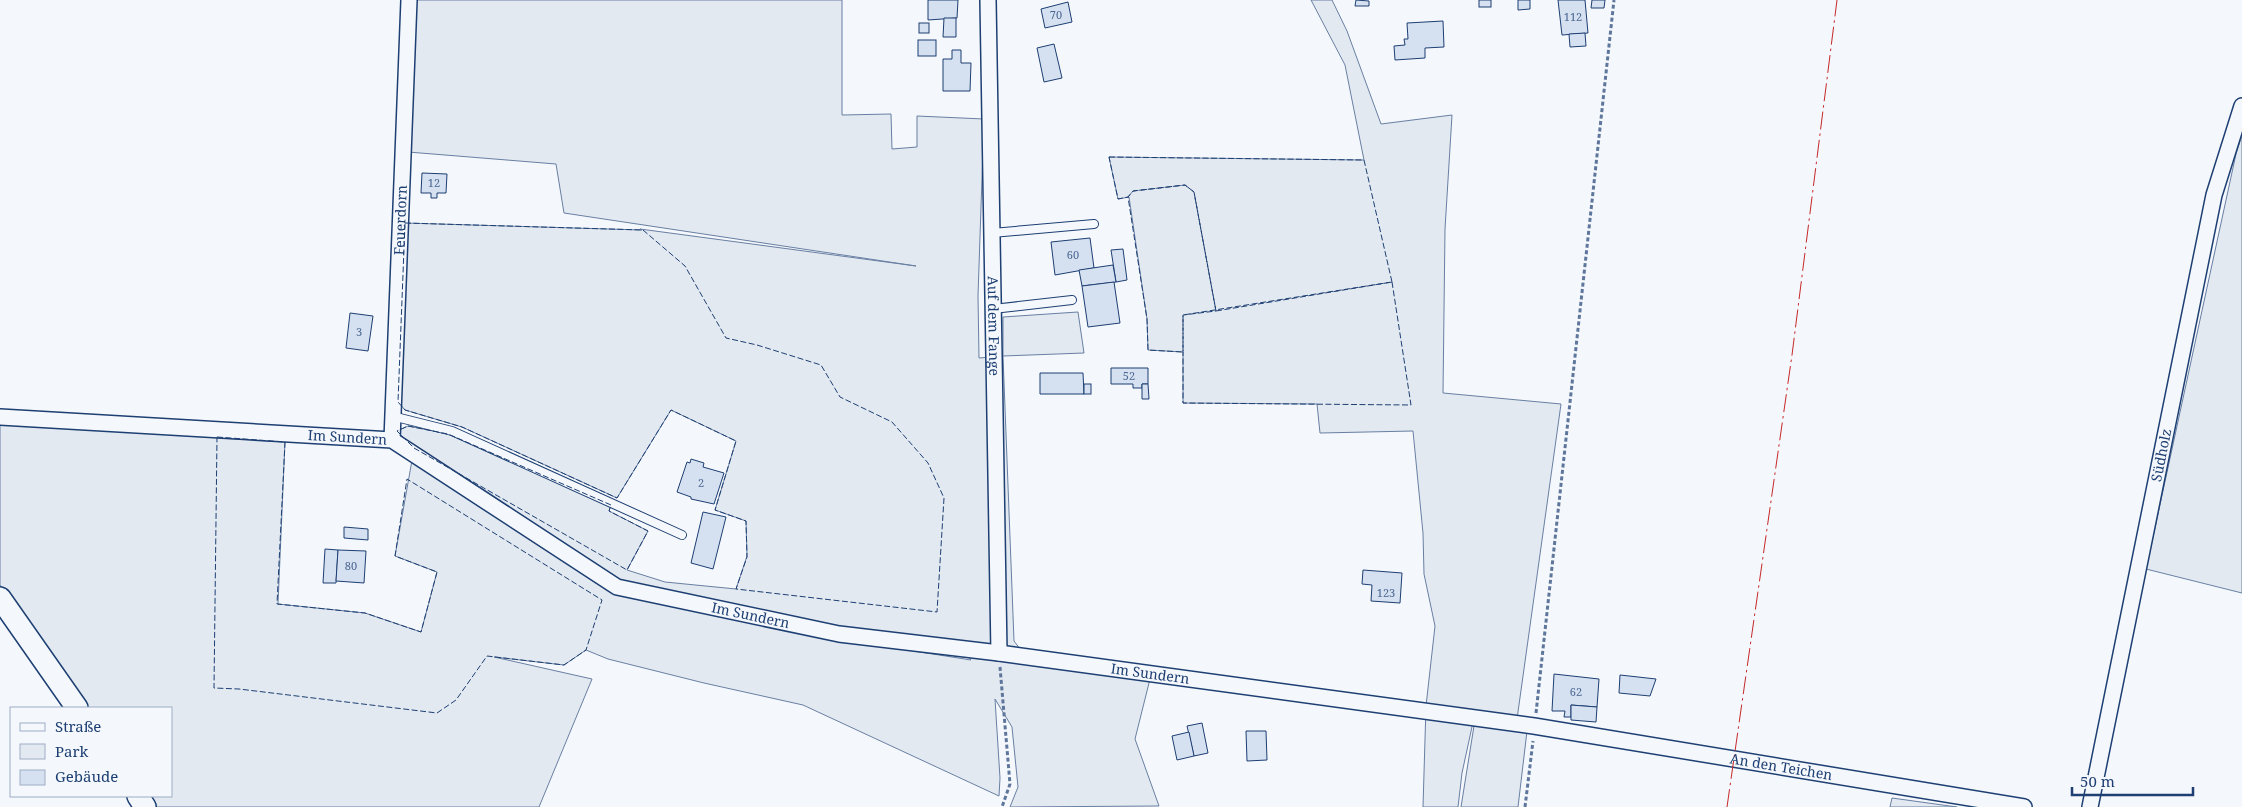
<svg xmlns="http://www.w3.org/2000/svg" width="2242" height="807" font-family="'Noto Serif',serif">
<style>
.green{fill:#e3e9f0;stroke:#687fa3;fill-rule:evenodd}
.building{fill:#d5e0f0;stroke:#1d3f73}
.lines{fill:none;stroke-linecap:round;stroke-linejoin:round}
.lane-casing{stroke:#1d3f73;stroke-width:10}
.street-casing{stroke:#1d3f73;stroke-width:18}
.secondary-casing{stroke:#1d3f73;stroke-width:24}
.path{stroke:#5e769c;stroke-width:3;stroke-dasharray:4 2.5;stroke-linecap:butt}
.lane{stroke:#f4f7fb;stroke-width:8}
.street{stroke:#f4f7fb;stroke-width:15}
.secondary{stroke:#f4f7fb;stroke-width:21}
.fence{stroke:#1d3f73;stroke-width:1;stroke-dasharray:6 2.5;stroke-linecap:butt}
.power{stroke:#c62828;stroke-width:1;stroke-dasharray:18 4 2.5 4;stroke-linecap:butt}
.labels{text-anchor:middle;stroke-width:4;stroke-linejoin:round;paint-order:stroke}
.number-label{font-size:11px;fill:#4b6792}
.street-label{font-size:14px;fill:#1d3f73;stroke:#f4f7fb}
</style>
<rect width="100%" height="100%" fill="#f4f7fb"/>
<g class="green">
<path d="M416 0H842V115L891 114 892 149 917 147V116L984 119 978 296 979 358 1003 356V317L1078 312 1084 353 1003 356 1014 641 1033 666 1150 679 1135 739 1159 806 1010 807 1018 787 1012 727 995 699 1000 778 999 796 803 705 704 683 608 659 586 650 564 665 494 657 592 679 539 807H154L146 796H171V708H85L0 585V424L285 442 278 604 365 613 421 632 437 572 395 556 414 449 397 431 408 426 448 434 611 505 609 511 648 531 627 570 665 582 736 589 747 556 746 521 715 510 736 441 671 410 617 498 462 427 405 410 398 402 405 223 642 230 640 229 916 266 564 213 556 164 408 152ZM831 638 958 644 971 660Z"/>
<polygon points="1311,0 1332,0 1347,31 1381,124 1452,115 1445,229 1443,393 1561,404 1517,719 1475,713 1462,773 1458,807 1423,807 1426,706 1435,626 1424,574 1423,533 1413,431 1320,433 1317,404 1183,403 1183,352 1148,350 1147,319 1129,197 1118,199 1109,157 1364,160 1345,65"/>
<polygon points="2242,135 2242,593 2146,569 2236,154"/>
<polygon points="1474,726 1527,731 1518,807 1461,807"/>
<polygon points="1892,798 1957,807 1890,807"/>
</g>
<g class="building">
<polygon points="928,0 958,0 957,18 928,20"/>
<polygon points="1356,0 1369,1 1369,6 1355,6"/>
<rect x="1479" y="0" width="12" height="7"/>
<polygon points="1518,0 1530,0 1530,9 1518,10"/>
<polygon points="1558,0 1585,0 1588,33 1562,35"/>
<polygon points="1592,0 1605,0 1604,8 1591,8"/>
<polygon points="1068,2 1072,22 1045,28 1041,9"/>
<polygon points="944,18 956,18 956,37 943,37"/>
<polygon points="1443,21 1444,47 1425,48 1425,58 1395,60 1394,46 1405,45 1404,39 1408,39 1407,23"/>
<rect x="919" y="23" width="10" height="10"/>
<polygon points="1569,34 1585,33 1586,46 1570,47"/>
<rect x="918" y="40" width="18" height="16"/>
<polygon points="1054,44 1062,78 1044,82 1037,48"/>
<polygon points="952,50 961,50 961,63 971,63 970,91 943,91 943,59 952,59"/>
<polygon points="422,173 447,174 446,193 437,193 437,198 431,198 431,193 421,193"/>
<polygon points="1090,238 1094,268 1055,275 1051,242"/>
<polygon points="1123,249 1127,280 1116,282 1111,250"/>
<polygon points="1113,265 1116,282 1082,286 1079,270"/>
<polygon points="1114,282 1120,323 1088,327 1082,286"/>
<polygon points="350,313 373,316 368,351 346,348"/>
<polygon points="1111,368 1148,368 1148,384 1142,384 1142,388 1133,388 1133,384 1111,384"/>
<polygon points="1040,373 1083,373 1084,394 1040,394"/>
<rect x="1084" y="384" width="7" height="10"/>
<polygon points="1142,384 1148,384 1149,399 1142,399"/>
<polygon points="691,459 704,463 703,467 724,473 714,504 691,499 691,497 677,492 687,462 690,463"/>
<polygon points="703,512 726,517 713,569 691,563"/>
<polygon points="344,527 368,529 368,540 344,538"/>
<polygon points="325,549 338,550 336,583 323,583"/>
<polygon points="338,550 366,551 364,583 336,581"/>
<polygon points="1363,570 1402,573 1400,603 1371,601 1372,585 1362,584"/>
<polygon points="1554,674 1599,679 1597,707 1571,705 1571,717 1564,717 1565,711 1552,711"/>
<polygon points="1620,675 1656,679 1650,696 1619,693"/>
<polygon points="1571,705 1597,707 1596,722 1571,720"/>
<polygon points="1202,723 1208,753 1194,756 1187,726"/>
<polygon points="1246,731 1266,731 1267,760 1247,761"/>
<polygon points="1189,732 1194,756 1177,760 1172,736"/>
</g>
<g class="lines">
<g class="lane-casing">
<g id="lane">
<polyline points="992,233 1094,224"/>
<polyline points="993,309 1072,300"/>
<polyline points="392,416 452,431 682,535"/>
</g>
</g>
<g class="street-casing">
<g id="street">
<path id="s1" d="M988 0 999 653"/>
<path id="s2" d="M0 417 392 440 617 587 839 634 999 653 1534 726 2024 807"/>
<path id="s3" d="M392 440 409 0"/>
<path id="s4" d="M2090 807 2214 195 2242 106"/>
</g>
</g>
<g class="secondary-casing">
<g id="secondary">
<polyline points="0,598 77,708"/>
<polyline points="138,796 145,807"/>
</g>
</g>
<g class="path">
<polyline points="1000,667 1010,784 1002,807"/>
<polyline points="1536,713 1614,0"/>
<polyline points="1525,807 1533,741"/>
</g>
<use href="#lane" class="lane"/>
<use href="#street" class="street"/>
<use href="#secondary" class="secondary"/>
<g class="fence">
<polygon points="1109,157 1364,160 1392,282 1216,311 1194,192 1185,185 1133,191 1128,197 1118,199"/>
<polygon points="1185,185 1194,192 1216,311 1183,315 1183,352 1148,350 1147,319 1128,197 1133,191"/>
<polygon points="405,223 643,230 685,266 726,338 757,345 821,365 840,397 892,422 928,463 944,498 937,612 736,589 747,557 746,521 715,510 736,441 671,410 617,498 462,427 405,410 398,402"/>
<polygon points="1392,282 1411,405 1183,403 1183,315"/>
<polygon points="408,426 448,434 611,505 609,511 648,531 627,570 414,448 397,431"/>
<polygon points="217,437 285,442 277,604 365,613 421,632 437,572 395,556 407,479 602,600 586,650 564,665 487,656 456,700 437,713 239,689 214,688"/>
</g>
<polyline class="power" points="1727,807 1792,355 1837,0"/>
</g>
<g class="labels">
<g class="number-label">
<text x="1056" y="19">70</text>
<text x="1573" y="21">112</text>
<text x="434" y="187">12</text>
<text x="1073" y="259">60</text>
<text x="359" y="336">3</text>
<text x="1129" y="380">52</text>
<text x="701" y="487">2</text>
<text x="351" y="570">80</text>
<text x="1386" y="597">123</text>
<text x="1576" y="696">62</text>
</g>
<g class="street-label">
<text dy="5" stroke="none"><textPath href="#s3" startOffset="220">Feuerdorn</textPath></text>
<text dy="5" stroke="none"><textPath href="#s1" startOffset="326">Auf dem Fange</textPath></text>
<text dy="5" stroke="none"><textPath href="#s2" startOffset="348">Im Sundern</textPath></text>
<text dy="5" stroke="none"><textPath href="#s4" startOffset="359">Südholz</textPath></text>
<text dy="5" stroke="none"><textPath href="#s2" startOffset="798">Im Sundern</textPath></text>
<text dy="5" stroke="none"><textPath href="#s2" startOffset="1202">Im Sundern</textPath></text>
<text dy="5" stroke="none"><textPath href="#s2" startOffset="1840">An den Teichen</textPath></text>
</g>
</g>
<rect x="10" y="707" width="162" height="90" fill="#f4f7fb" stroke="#9eadc5"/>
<rect x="20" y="723" width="25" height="8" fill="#f4f7fb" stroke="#9eadc5"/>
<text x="55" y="732" font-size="15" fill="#1d3f73">Straße</text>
<rect x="20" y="744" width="25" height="15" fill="#e3e9f0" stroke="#9eadc5"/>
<text x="55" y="757" font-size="15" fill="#1d3f73">Park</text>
<rect x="20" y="770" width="25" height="15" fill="#d5e0f0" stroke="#9eadc5"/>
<text x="55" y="782" font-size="15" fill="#1d3f73">Gebäude</text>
<path d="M2072 787v8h121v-8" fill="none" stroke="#1d3f73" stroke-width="2.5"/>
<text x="2080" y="787" font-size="15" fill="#1d3f73" stroke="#f4f7fb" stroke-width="4" paint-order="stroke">50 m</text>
</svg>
